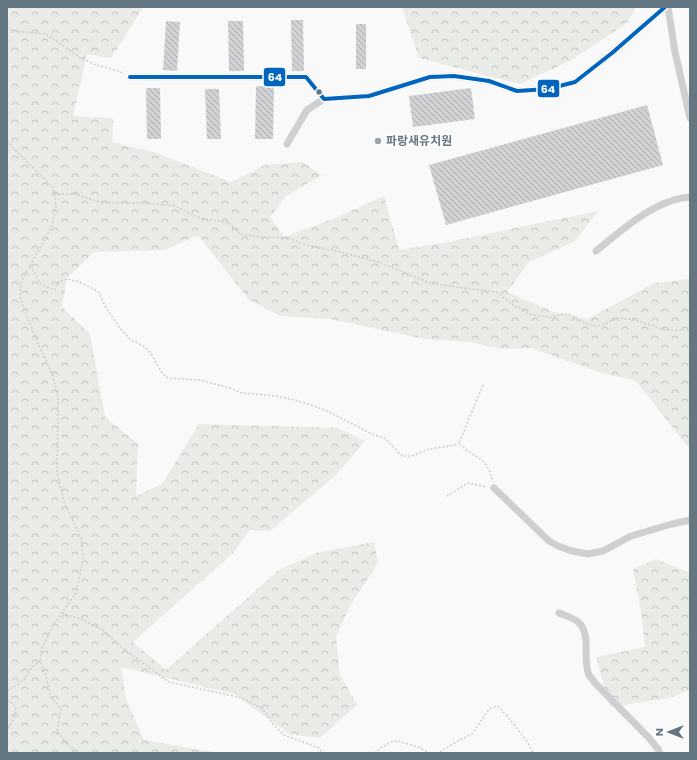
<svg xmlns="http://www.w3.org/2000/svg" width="697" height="760" font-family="Poppins,'Noto Sans KR',sans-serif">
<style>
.forest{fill:url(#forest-crowns)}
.building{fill:url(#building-back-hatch)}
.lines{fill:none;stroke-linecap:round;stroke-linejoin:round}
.path{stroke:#cbcccd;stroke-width:1.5;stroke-dasharray:2 2;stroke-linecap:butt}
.minor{stroke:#cecfd0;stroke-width:7}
.bus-1-casing{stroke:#fff;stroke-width:7}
.bus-1{stroke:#0065bd;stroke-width:4}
.bus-dot{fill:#657683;stroke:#fff;stroke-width:1.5}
.poi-dot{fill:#99a4ac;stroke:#fff;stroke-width:1.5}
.labels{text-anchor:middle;stroke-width:4;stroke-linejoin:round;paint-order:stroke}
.poi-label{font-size:12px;font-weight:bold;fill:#657683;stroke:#fff;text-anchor:start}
.line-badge{stroke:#fff;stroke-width:1.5}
.badge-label{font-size:11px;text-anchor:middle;font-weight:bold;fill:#fff}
</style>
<defs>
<pattern id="forest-crowns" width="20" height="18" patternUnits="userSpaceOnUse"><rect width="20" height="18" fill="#e8ebe6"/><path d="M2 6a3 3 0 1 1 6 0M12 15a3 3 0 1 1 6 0" fill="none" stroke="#c0c3c0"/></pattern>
<pattern id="building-back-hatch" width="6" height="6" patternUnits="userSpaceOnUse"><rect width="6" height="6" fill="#d0d2d3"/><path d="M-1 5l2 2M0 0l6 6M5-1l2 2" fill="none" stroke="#acafb1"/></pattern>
</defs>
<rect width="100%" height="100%" fill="#f9f9f9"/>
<g class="forest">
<polygon points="7,7 219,7 143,8 111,58 87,54 73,116 113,118 112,142 156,153 231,182 265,165 302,162 322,175 286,196 270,217 284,237 340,216 384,196 399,250 448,242 598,211 575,241 529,262 507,292 554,312 587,319 655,283 690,279 690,446 687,446 636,381 599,372 531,348 504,349 470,342 425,339 330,319 280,316 249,300 198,235 165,250 94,252 67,278 62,307 90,334 105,417 138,444 136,496 162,484 199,424 338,428 365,441 335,476 270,531 250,530 233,553 133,642 166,670 279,570 316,553 374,542 378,563 350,606 336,637 340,675 357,705 320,738 289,734 234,694 121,667 126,699 144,740 218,753 7,753"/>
<polygon points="402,7 636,7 627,23 570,61 520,84 419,58"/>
<polygon points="656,559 690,573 690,690 669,698 610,707 596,657 645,647 641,611 633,569"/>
</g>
<g class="building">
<polygon points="291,20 303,20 304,71 292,71"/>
<polygon points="166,21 180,22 177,71 163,70"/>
<polygon points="228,21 243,21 244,71 229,71"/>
<rect x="356" y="24" width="10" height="45"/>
<polygon points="256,86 274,87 273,139 255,139"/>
<polygon points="146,88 160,88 161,139 147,139"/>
<polygon points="471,88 475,119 413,127 409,96"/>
<polygon points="205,89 219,89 221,139 207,139"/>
<polygon points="647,105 663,165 446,225 429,165"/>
</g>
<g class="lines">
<g class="path">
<polyline points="7,28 16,31 46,34 79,57 96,65 119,71 124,74"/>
<polyline points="7,141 30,165 53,187 56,206 52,226 21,282 20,297 35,337 53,376 58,398 57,473 64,502 81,538 83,560 76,593 53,625 41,650 40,661 46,676 51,697 61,709 57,731 67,744 78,753"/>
<polyline points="54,194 75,194 96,201 113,203 143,203 175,206 200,218 229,223 240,234 260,237 290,238 304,245 337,251 378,262 433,284 496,292 513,305 532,315 551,317 564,314 571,315 585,323 595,326 606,324 611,321 619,318 635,320 666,330 690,330"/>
<polyline points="30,266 42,285 55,290 57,283 67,279 80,282 97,291 100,295 105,306 119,327 130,339 145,347 152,355 162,373 168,378 200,380 230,388 242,393 276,396 299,401 325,410 370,433 386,439 402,456 412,456 429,449 456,445 459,443"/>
<path d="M483 385 459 443C475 460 487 455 493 482"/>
<polyline points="447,496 468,483 487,487"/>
<polyline points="62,613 83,620 103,630 120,646 169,682 242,698 261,708 267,714 272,723 284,735 319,748 322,753"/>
<polyline points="7,691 24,680 31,668 40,661"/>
<path d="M7 700C23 709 14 718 7 730"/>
<polyline points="374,753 382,747 391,742 398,741 418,747 430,753"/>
<path d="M436 753 440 752 458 741 472 734 489 709 494 707H499C509 719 527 738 533 753"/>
</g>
<g class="minor">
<polyline points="668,7 675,52 690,118"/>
<polyline points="130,77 306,77 324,99 369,96 430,77 454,76 489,81 517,91 548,89 575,82 612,53 665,7"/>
<polyline points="287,144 307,110 324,99"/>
<path d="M596 251C622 230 656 199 690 197"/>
<polyline points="494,488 549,541 558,546 572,551 588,554 603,551 631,536 672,524 690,520"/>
<path d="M559 613C566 616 576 618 581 625 591 639 582 660 589 675 591 678 593 680 595 683L649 738 658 749 660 753"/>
</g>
<g class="bus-1-casing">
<polyline id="bus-1" points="130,77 306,77 324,99 369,96 430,77 454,76 489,81 517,91 548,89 575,82 612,53 665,7"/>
</g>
<use href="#bus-1" class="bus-1"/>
</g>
<circle class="bus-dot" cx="319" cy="92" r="3.5"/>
<circle class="poi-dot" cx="378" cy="141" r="4"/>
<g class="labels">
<g class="poi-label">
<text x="386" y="145">파랑새유치원</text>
</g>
</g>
<g class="line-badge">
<rect x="263" y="67" width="23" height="20" rx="4" fill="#0065bd"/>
<rect x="537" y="79" width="23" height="19" rx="4" fill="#0065bd"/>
</g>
<g class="badge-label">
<text x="275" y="81">64</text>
<text x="548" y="93">64</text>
</g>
<rect width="697" height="760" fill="none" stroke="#657683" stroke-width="16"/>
<g transform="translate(669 732) rotate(270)" stroke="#ffffff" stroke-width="3" paint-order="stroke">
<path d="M0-3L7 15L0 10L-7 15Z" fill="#657683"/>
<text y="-6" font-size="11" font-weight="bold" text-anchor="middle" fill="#657683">N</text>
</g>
</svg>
